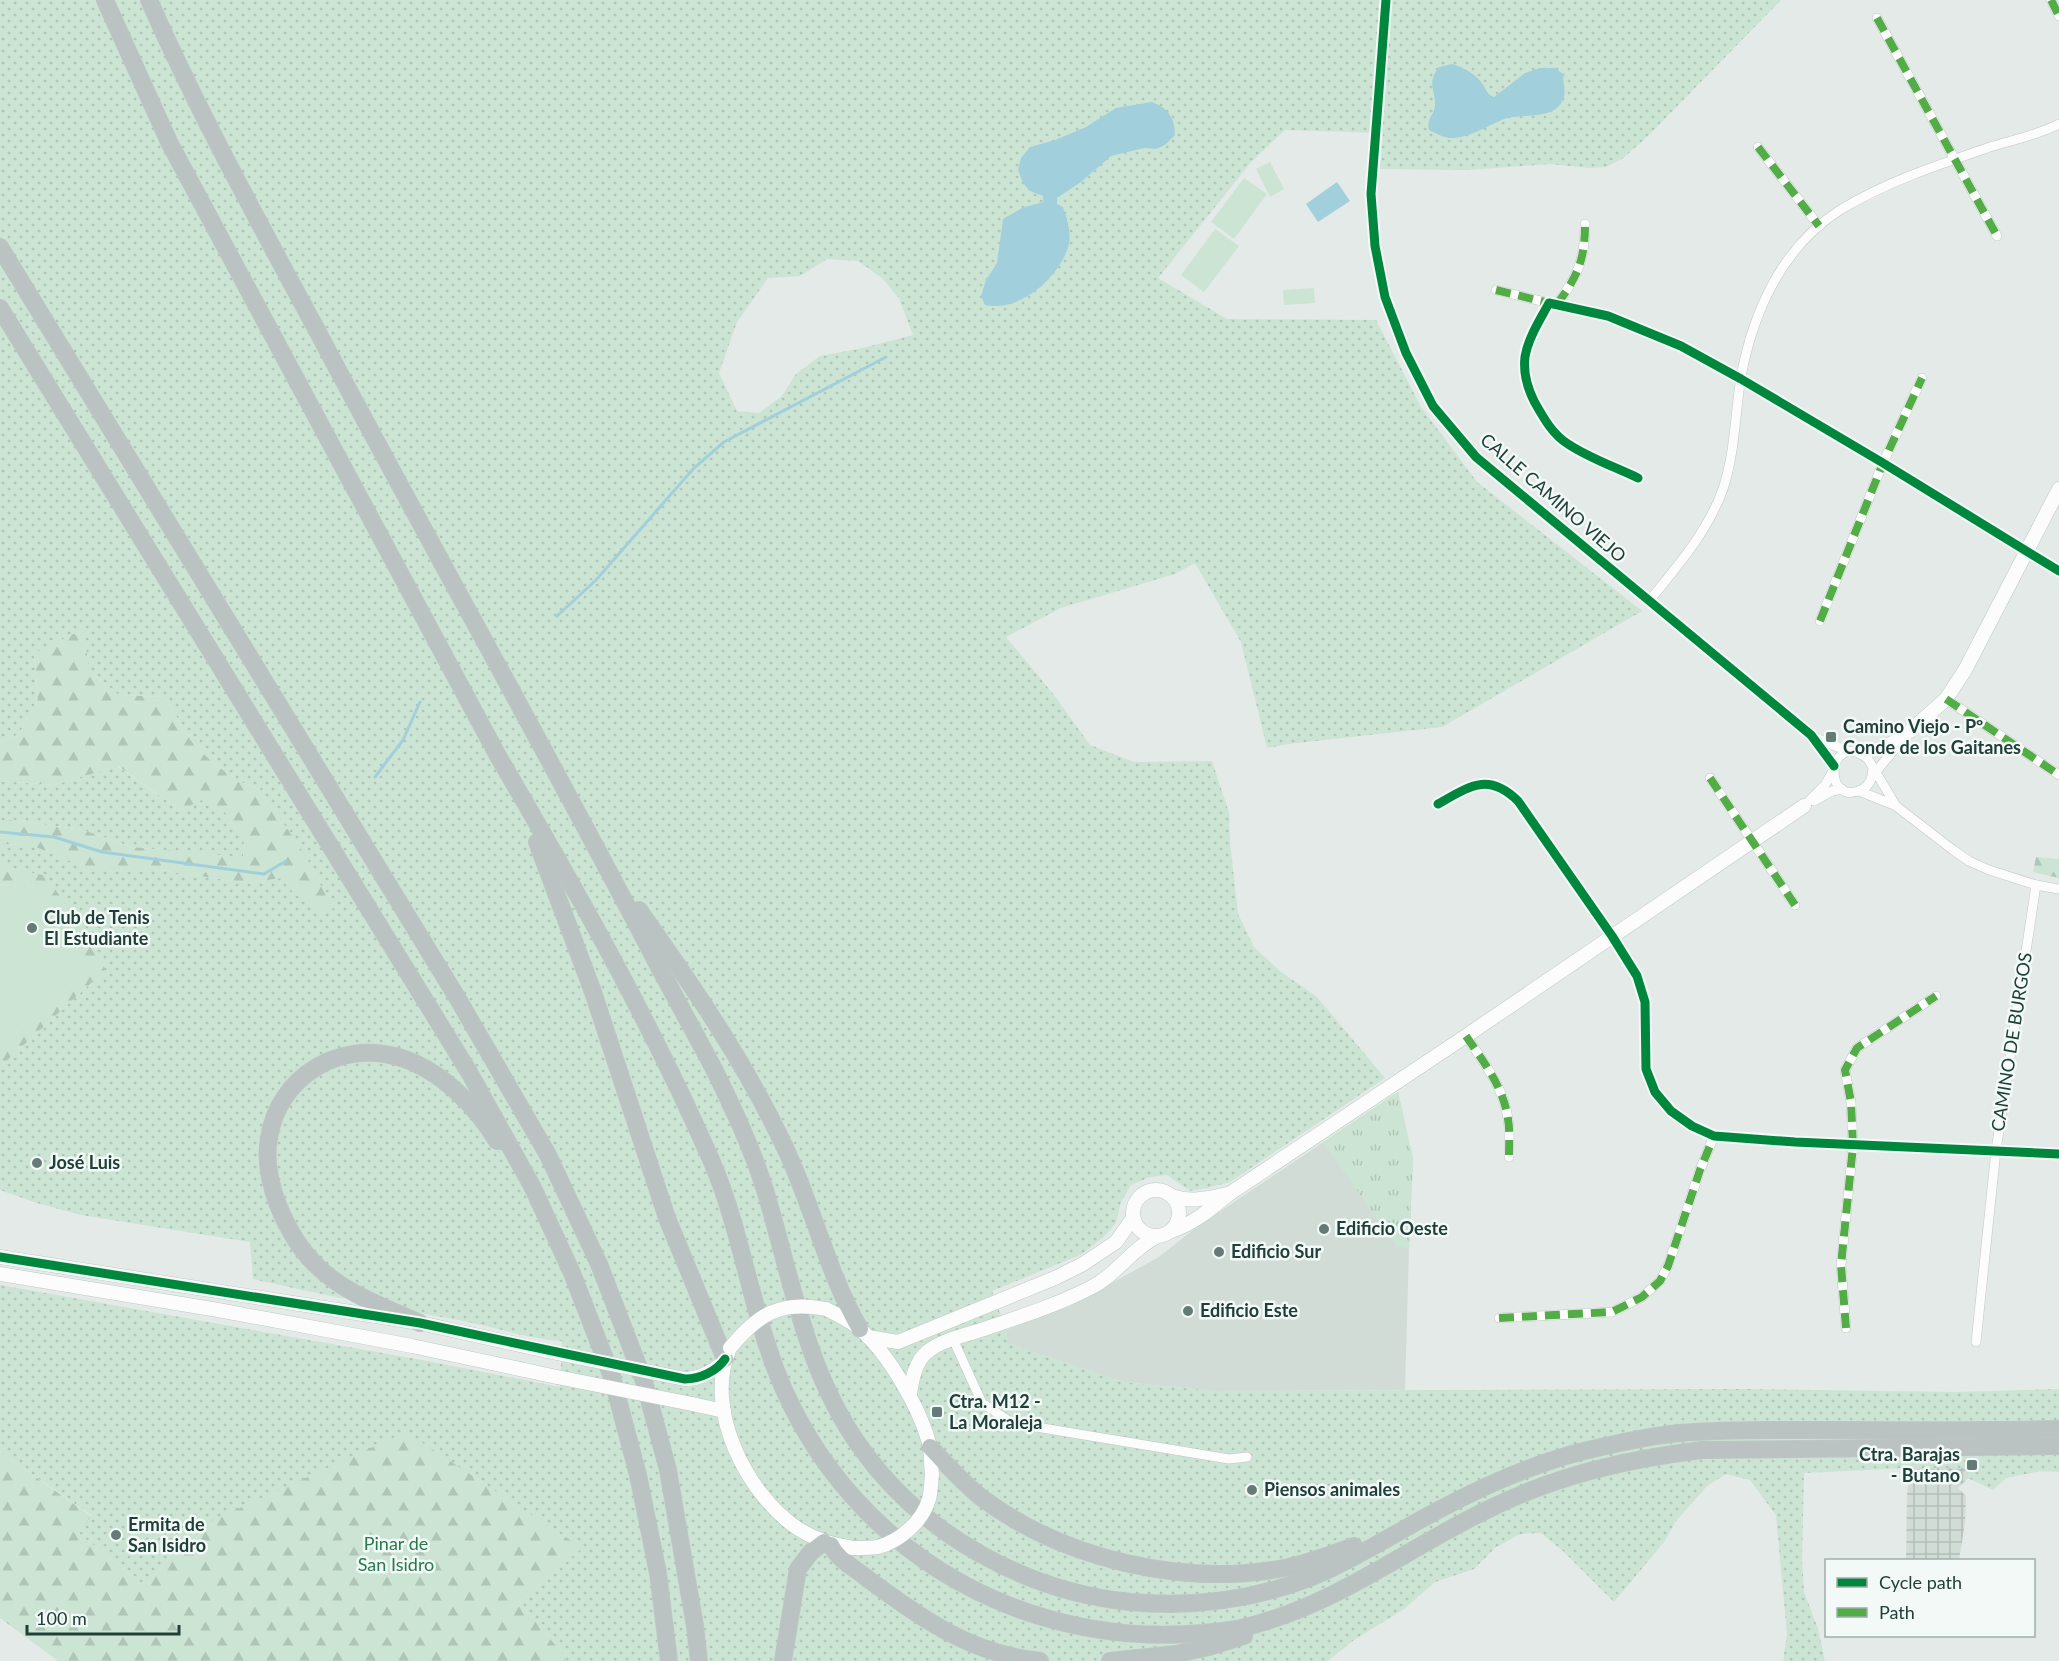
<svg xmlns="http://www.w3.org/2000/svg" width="2059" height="1661" font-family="Lato,sans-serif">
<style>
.built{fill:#d1dcd7}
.industrial{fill:url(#industrial-grid)}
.grass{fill:url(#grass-dots);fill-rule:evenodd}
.forest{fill:url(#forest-firs)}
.park{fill:url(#park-tufts)}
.pitch{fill:#cce4d4}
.water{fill:#a1d0dc}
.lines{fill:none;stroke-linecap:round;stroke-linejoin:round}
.stream{stroke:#a1d0dc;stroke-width:3}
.street-casing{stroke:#c1c7c4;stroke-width:10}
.secondary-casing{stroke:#bfc8c5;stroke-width:15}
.highway-casing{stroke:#bcc6c3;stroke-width:18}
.street{stroke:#fbfcfb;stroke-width:9}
.secondary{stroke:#fbfcfb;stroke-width:14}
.highway{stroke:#bac3c1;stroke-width:16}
.secondary-bridge-casing{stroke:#bfc8c5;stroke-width:15;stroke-linecap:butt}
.secondary-bridge{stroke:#fbfcfb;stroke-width:14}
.quiet{stroke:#52ad46;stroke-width:8;stroke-dasharray:15 8;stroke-linecap:butt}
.cycleway-casing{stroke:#f2f9f6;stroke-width:13}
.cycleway{stroke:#00873e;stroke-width:9}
.poi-dot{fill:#657b76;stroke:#f2f9f6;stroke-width:2}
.labels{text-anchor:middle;stroke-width:5;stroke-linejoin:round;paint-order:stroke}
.street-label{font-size:18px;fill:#203f39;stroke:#f2f9f6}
.poi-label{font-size:18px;font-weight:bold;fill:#203f39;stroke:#f2f9f6;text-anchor:start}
.park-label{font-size:18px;fill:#267a4c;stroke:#f2f9f6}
</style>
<defs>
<pattern id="industrial-grid" width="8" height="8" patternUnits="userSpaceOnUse" patternTransform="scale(1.5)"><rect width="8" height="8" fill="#d1dcd7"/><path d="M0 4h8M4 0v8" fill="none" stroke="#b3beb9"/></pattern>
<pattern id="grass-dots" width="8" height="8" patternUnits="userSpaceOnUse" patternTransform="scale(1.5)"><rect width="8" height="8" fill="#cce4d4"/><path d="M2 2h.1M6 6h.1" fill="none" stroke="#afc5b7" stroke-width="1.8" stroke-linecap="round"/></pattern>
<pattern id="forest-firs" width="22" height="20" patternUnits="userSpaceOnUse" patternTransform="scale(1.5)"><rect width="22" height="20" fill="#cce4d4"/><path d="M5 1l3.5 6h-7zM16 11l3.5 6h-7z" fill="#afc5b7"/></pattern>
<pattern id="park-tufts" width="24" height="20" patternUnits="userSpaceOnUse" patternTransform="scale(1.5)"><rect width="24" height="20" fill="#cce4d4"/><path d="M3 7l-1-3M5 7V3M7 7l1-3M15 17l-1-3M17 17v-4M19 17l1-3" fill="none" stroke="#afc5b7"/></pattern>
</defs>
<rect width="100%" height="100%" fill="#e4eae7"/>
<polygon class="built" points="1398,1092 1413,1159 1409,1248 1405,1390 1213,1391 1124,1382 1007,1343 1006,1330 1070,1306 1159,1257 1194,1229"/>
<polygon class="industrial" points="1910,1468 1969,1468 1968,1478 1958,1488 1966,1496 1965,1523 1959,1560 1906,1560 1907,1495"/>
<g class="grass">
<path d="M0 0H1781L1646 138 1622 159 1606 167 1589 168 1550 164 1468 170 1380 169 1383 133 1285 130 1252 161 1158 278 1227 319 1376 320 1421 407 1477 482 1642 611 1442 727 1288 744 1267 748 1241 642 1195 563 1175 574 1061 608 1006 637 1054 695 1090 745 1134 762 1212 761 1229 813 1230 842 1238 914 1254 947 1281 972 1317 997 1385 1078 1230 1182 1207 1188 1190 1191 1167 1175 1150 1177 1131 1185 1121 1202 1116 1223 1105 1236 1082 1254 992 1291 1006 1330 1008 1343 1124 1382 1213 1391 1744 1389 1956 1392 2059 1389V1472L2041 1471 2006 1478 1993 1490 1968 1478V1468H1910L1804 1473 1802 1560 1804 1592 1818 1629 1825 1661H1783L1787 1634 1776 1515 1750 1480 1726 1474 1707 1486 1676 1521 1664 1542 1614 1602 1563 1551 1541 1533 1520 1534 1495 1548 1474 1569 1435 1582 1404 1609 1354 1640 1328 1661H565L562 1653 519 1602 582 1548 187 1532 147 1587 79 1534 91 1515 0 1452V1285L422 1360 560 1387 562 1341C528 1339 496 1327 463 1321 393 1308 322 1295 253 1279L250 1242 81 1215 37 1203 0 1190V1067L91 983 105 974 46 877 0 865V844L31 845 90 869H153L247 883 281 878 293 892 260 789 238 781 212 762 191 741 165 697 119 695 89 671 34 653 38 699 19 734 0 743ZM827 259 858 261 882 278 899 298 913 335 863 348 820 356 796 374 781 397 759 413 737 411 719 373 737 322 768 278 800 276Z"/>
<polygon points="117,766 180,810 202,799 226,813 244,842 243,858 132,847 83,830 12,820 0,821 0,781 54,785"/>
</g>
<g class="forest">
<polygon points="84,629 89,671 119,695 165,697 191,741 212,762 238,781 260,789 305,855 333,909 318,913 293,892 281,878 247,883 153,869 89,869 31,845 0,844 0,821 12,820 83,830 132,847 243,857 244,842 226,813 202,800 180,810 118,766 54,785 0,781 0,743 19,734 38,699 34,653"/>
<polygon points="2036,857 2059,859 2059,878 2033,872"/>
<polygon points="0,865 46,876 102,957 105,975 91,983 0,1067 0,1044 86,974 13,884 0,885"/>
<polygon points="406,1432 582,1548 519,1602 563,1654 565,1661 58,1661 0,1618 0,1452 91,1516 79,1534 147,1587 187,1532"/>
</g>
<polygon class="park" points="1398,1092 1413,1159 1409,1248 1397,1247 1323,1142"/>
<g class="pitch">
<polygon points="1270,162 1284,189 1270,197 1256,169"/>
<polygon points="1244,178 1267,194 1234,239 1211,222"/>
<polygon points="1215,229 1239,246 1204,292 1181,275"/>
<polygon points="1314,288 1315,303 1284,305 1283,290"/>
<polygon points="13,884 37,891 92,964 86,974 0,1044 0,885"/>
</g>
<g class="water">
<path d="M1452 64C1463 67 1474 73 1481 82 1486 88 1486 94 1494 97L1525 73 1540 68H1555L1563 74C1563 85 1568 95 1560 105 1548 119 1523 114 1507 118 1490 124 1473 136 1455 138 1445 139 1438 134 1429 130 1426 119 1434 115 1435 106 1436 90 1426 84 1439 67Z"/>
<path d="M1152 102C1168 108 1175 118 1175 135L1165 145 1156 149 1144 148 1111 156 1081 182 1057 198V204L1063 207C1067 218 1071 231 1069 244 1061 276 1020 313 985 305L981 296 986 280 997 263 1003 219 1022 208 1043 202V196L1030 191 1023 183 1018 170 1021 158 1030 147 1055 140 1086 127 1116 108Z"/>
<polygon points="1337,182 1350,201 1318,222 1306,204"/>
</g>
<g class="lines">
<g class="stream">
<polyline points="557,616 596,580 694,468 724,442 886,357"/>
<polyline points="375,777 403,740 420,702"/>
<polyline points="0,832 54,837 102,852 264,874 286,861"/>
</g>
<g class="street-casing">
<g id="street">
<polyline points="1386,0 1371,194 1375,246 1385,297 1406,353 1433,406 1476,457 1811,735 1834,766"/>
<polyline points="2051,0 2059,16"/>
<polyline points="1877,18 1997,236"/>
<polyline points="1758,147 1819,226"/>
<polyline points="1496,290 1549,303"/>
<path d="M1557 304C1578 276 1585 259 1585 224"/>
<path d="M1638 478C1615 467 1589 458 1568 444 1552 434 1543 417 1534 401 1527 387 1523 374 1525 357 1528 338 1540 320 1549 303L1608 316 1681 346 1741 379 1883 463 2059 571"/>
<path d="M1649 601C1677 567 1708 531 1723 489 1735 453 1735 414 1741 377 1753 312 1782 247 1840 210 1886 182 1940 164 1990 147 2013 140 2038 135 2059 124"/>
<polyline points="1820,621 1883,463 1922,378"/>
<polyline points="1946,699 2059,775"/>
<polyline points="1816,738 1850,752"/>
<polyline points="1859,752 1882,746 1902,735"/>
<path d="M1873 767C1873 777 1870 786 1861 790 1821 807 1828 727 1868 759L1896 806 1953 850 1969 861 1989 870 2036 885 2059 889"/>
<polyline points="1873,775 1910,731"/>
<polyline points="1710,778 1795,905"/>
<polyline points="1859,791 1894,805"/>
<polyline points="1814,801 1832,791 1842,789"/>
<path d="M1438 804C1470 786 1488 772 1518 801L1612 936 1637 976 1645 1002 1646 1069 1655 1092 1671 1111 1692 1126 1714 1136 1795 1142 2059 1154"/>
<polyline points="1804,806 1825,785 1833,771"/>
<path d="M1466 1036C1483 1061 1504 1088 1508 1119 1510 1131 1509 1144 1509 1157"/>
<polyline points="1499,1318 1612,1312 1642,1297 1660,1281 1668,1266 1700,1170 1714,1136"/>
<polyline points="1846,1328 1841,1265 1853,1146 1851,1102 1845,1070 1857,1048 1936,996"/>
<polyline points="953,1339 982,1403 1012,1423 1229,1459 1247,1457"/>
<polyline points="1976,1342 1996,1150 2036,885"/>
</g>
</g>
<g class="secondary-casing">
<g id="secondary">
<polyline points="1910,731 1946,699 1965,670 2059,489"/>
<circle cx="1156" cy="1213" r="23"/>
<path d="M1172 1196C1190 1203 1209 1198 1227 1194"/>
<path d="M1171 1231C1193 1224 1212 1208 1229 1194L1466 1036 1804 806"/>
<polyline points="0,1257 420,1323 547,1351"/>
<polyline points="0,1274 218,1310 412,1346 557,1377"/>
<path d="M826 1309C838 1315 849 1320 859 1328 888 1353 921 1409 930 1447 931 1456 931 1466 932 1475"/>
<polyline points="868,1337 898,1342 1055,1278 1083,1264 1116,1242 1133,1218"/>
<path d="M729 1350C704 1410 747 1494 797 1528 815 1540 833 1545 853 1548"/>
<path d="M685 1379C701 1379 712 1371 724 1362"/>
<path d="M910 1394C912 1380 915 1362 927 1352 940 1341 962 1336 978 1331 1016 1318 1055 1306 1090 1288 1118 1274 1130 1250 1156 1237"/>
<polyline points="692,1404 724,1411"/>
</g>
</g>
<g class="highway-casing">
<g id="highway">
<path d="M105 0 169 142 498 756C575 888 651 1022 712 1162 741 1230 750 1304 777 1373 850 1558 1039 1661 1237 1629 1334 1608 1404 1549 1491 1508 1558 1475 1628 1459 1702 1450L2059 1446"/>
<path d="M149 0C200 116 261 226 321 338 432 548 549 755 659 967 677 1001 696 1035 714 1069 733 1108 752 1148 765 1190 792 1279 805 1370 861 1448 922 1534 1026 1592 1131 1602 1194 1608 1258 1599 1317 1575 1352 1560 1386 1539 1420 1520 1471 1492 1523 1467 1580 1452 1613 1444 1647 1436 1680 1433 1728 1429 1778 1430 1826 1430 1904 1430 1981 1431 2059 1429"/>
<polyline points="0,247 458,999 548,1155 599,1264 644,1381 668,1470 695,1626 699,1661"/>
<polyline points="0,308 469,1072 533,1188 572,1273 612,1377 638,1475 658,1573 669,1661"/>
<polyline points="537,842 593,992 667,1218 725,1359"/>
<path d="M639 910C694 988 747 1065 787 1152 814 1210 828 1274 860 1329"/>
<path d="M420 1323C385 1307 345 1294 317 1266 300 1250 287 1227 278 1205 270 1184 265 1160 269 1138 278 1077 339 1040 398 1057 440 1069 475 1105 497 1141"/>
<path d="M930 1447C946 1464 963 1483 982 1498 1065 1560 1187 1588 1289 1567 1311 1562 1333 1554 1354 1546"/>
<path d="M831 1545C837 1559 856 1569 868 1579 922 1619 971 1654 1040 1661"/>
<polyline points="783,1661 798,1569 811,1552 824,1542"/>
<polyline points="1110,1661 1176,1654 1209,1647 1244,1636"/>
</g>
</g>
<use href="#street" class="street"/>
<use href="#secondary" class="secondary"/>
<use href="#highway" class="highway"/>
<g class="secondary-bridge-casing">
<g id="secondary-bridge">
<path d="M730 1348C758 1314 781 1300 826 1309"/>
<polyline points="547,1351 685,1379"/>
<polyline points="557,1377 692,1404"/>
<path d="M853 1548C861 1548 870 1548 878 1547 900 1541 923 1521 929 1499 931 1492 931 1483 932 1475"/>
</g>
</g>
<use href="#secondary-bridge" class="secondary-bridge"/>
<g class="quiet">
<polyline points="2051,0 2059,16"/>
<polyline points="1877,18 1997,236"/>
<polyline points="1758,147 1819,226"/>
<polyline points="1496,290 1549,303"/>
<path d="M1557 304C1578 276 1585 259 1585 224"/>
<polyline points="1820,621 1883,463 1922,378"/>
<polyline points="1946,699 2059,775"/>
<polyline points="1710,778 1795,905"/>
<path d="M1466 1036C1483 1061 1504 1088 1508 1119 1510 1131 1509 1144 1509 1157"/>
<polyline points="1499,1318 1612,1312 1642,1297 1660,1281 1668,1266 1700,1170 1714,1136"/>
<polyline points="1846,1328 1841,1265 1853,1146 1851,1102 1845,1070 1857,1048 1936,996"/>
</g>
<g class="cycleway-casing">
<g id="cycleway">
<polyline points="1386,0 1371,194 1375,246 1385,297 1406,353 1433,406 1476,457 1811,735 1834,766"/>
<path d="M1638 478C1615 467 1589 458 1568 444 1552 434 1543 417 1534 401 1527 387 1523 374 1525 357 1528 338 1540 320 1549 303L1608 316 1681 346 1741 379 1883 463 2059 571"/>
<path d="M1438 804C1470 786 1488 772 1518 801L1612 936 1637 976 1645 1002 1646 1069 1655 1092 1671 1111 1692 1126 1714 1136 1795 1142 2059 1154"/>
<path d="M0 1257 420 1323 685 1379C700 1379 717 1371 725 1359"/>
</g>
</g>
<use href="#cycleway" class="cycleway"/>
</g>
<g class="poi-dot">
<rect x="1825" y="731" width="12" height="12" rx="3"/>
<circle cx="32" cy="928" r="6"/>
<circle cx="37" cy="1163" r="6"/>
<circle cx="1324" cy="1229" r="6"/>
<circle cx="1219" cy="1252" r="6"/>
<circle cx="1188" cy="1311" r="6"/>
<rect x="931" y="1406" width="12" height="12" rx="3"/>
<rect x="1966" y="1459" width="12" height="12" rx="3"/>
<circle cx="1252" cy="1490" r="6"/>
<circle cx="116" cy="1535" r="6"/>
</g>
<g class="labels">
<g class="street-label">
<text transform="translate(1553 498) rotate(41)" y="6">CALLE CAMINO VIEJO</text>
<text transform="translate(2012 1042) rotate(-81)" y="6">CAMINO DE BURGOS</text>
</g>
<g class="poi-label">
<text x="1843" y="733">Camino Viejo - Pº<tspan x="1843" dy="21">Conde de los Gaitanes</tspan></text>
<text x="44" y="924">Club de Tenis<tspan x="44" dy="21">El Estudiante</tspan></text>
<text x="49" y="1169">José Luis</text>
<text x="1336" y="1235">Edificio Oeste</text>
<text x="1231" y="1258">Edificio Sur</text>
<text x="1200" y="1317">Edificio Este</text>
<text x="949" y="1408">Ctra. M12 -<tspan x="949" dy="21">La Moraleja</tspan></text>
<text x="1960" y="1461" text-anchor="end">Ctra. Barajas<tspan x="1960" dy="21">- Butano</tspan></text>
<text x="1264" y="1496">Piensos animales</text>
<text x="128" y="1531">Ermita de<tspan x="128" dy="21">San Isidro</tspan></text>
</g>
<g class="park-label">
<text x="396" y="1550">Pinar de<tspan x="396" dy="21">San Isidro</tspan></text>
</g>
</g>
<rect x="1825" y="1559" width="210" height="78" fill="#f2f9f6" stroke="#9eafaa" stroke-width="1.5"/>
<rect x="1837" y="1578" width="30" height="9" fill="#00873e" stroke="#9eafaa" stroke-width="1.5"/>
<text x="1879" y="1589" font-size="18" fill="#203f39">Cycle path</text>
<rect x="1837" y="1608" width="30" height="9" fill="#52ad46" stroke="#9eafaa" stroke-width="1.5"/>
<text x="1879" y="1619" font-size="18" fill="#203f39">Path</text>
<path d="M27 1625v9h152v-9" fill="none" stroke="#203f39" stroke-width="3"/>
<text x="36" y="1625" font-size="18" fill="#203f39" stroke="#f2f9f6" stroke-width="4.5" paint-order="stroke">100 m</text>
</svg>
